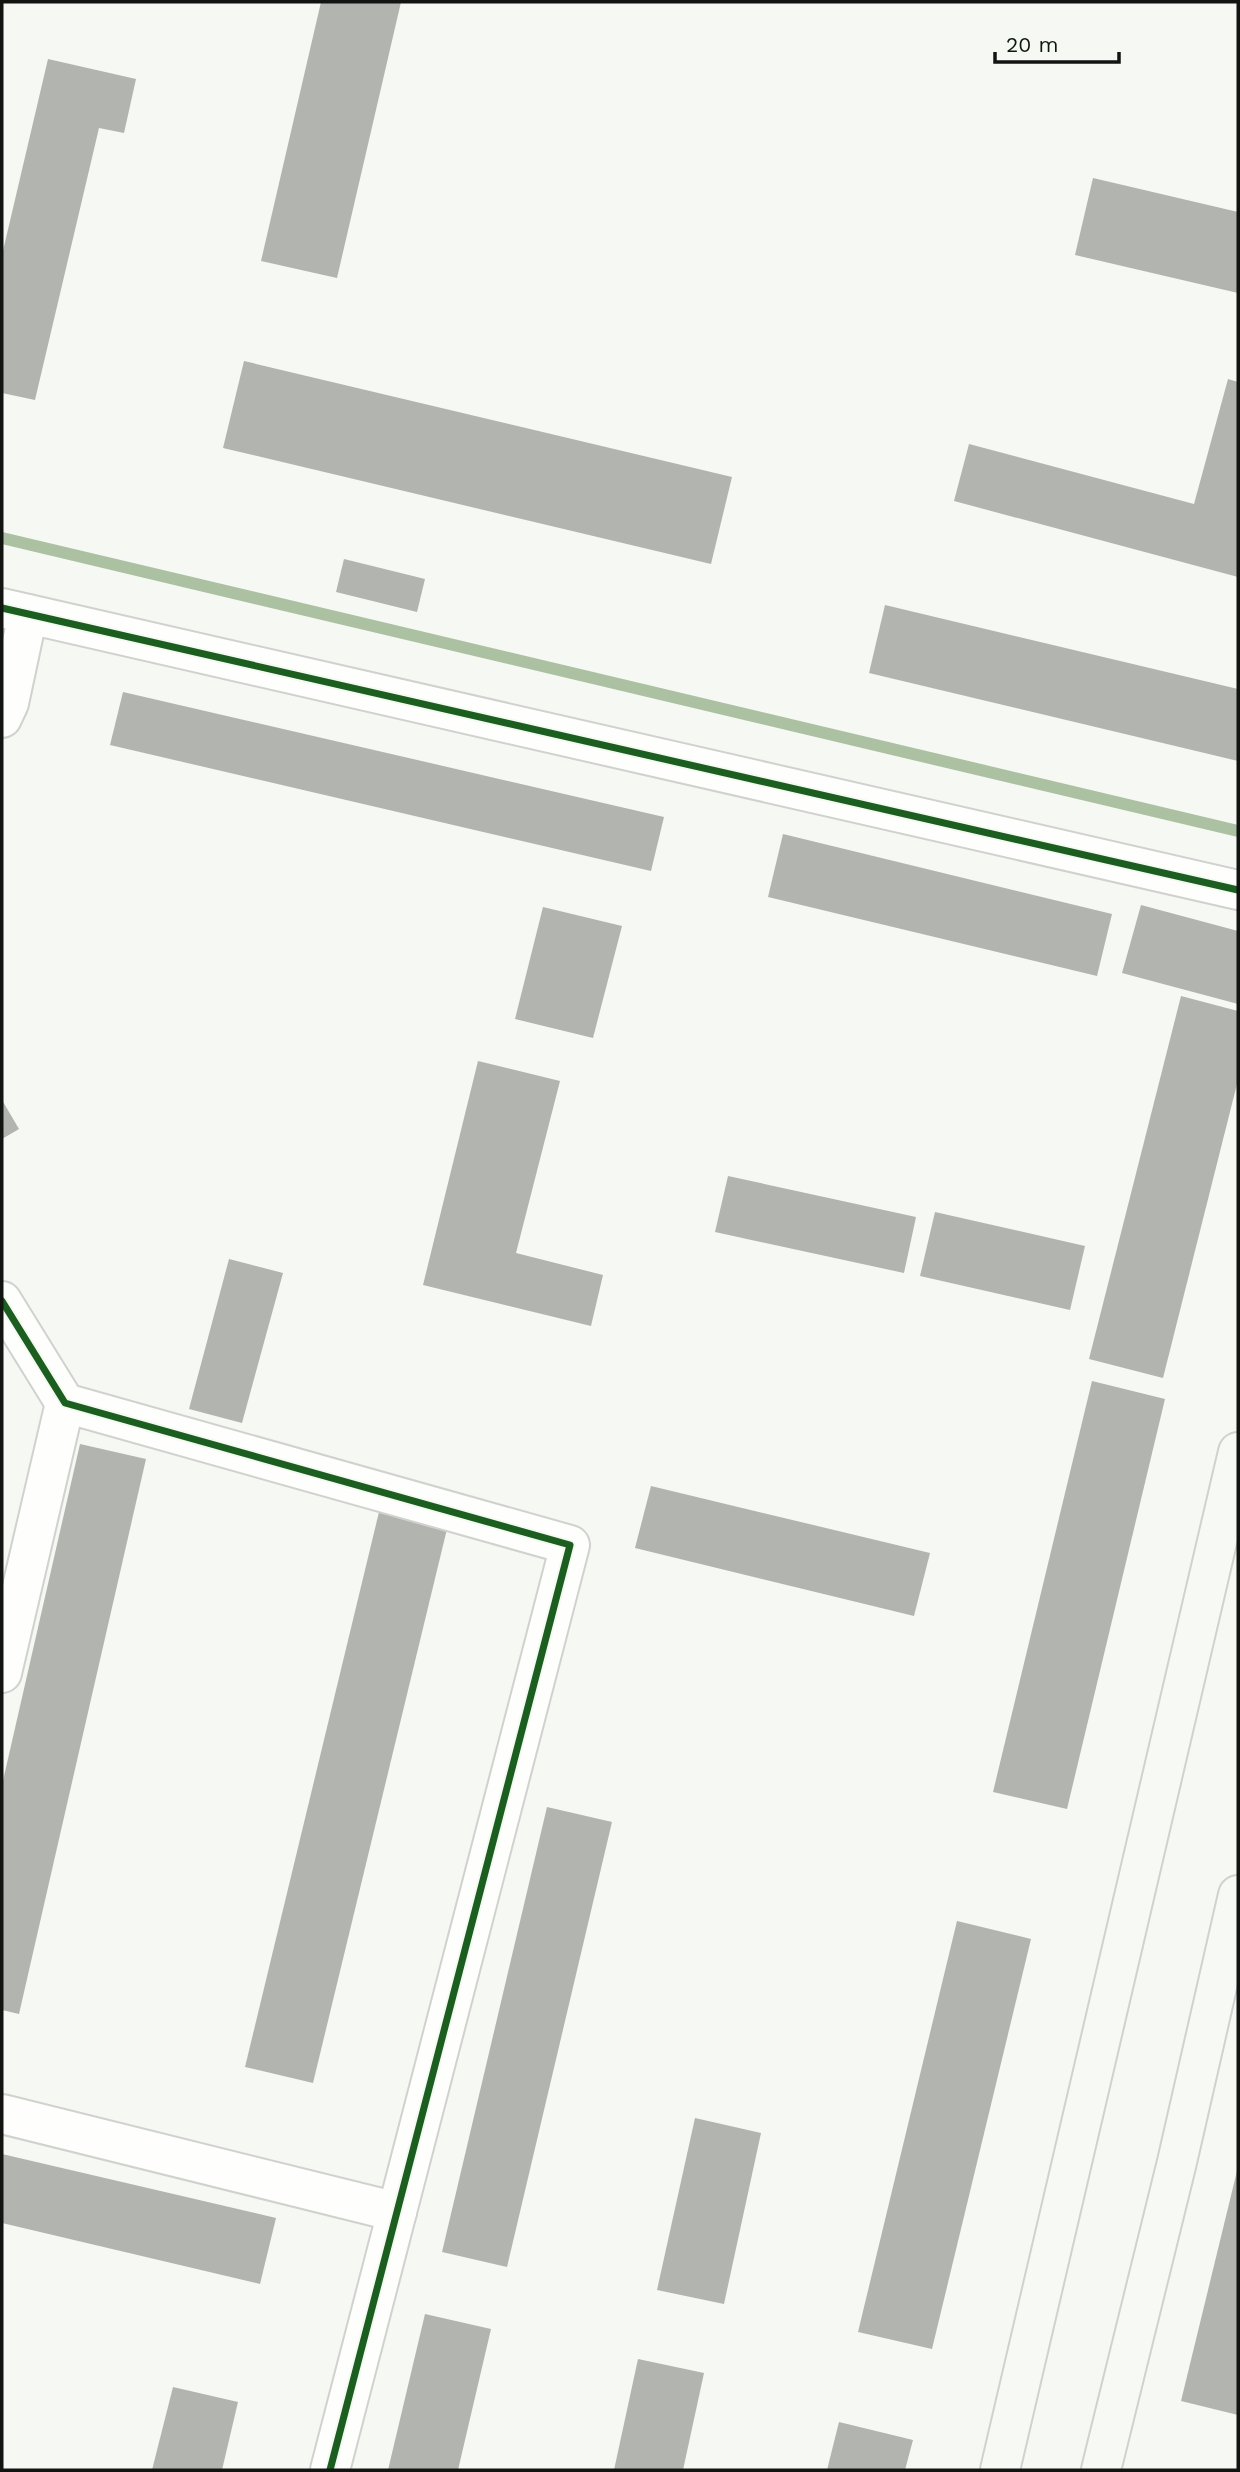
<svg xmlns="http://www.w3.org/2000/svg" width="1240" height="2472" font-family="'Work Sans',sans-serif">
<style>
.lines{fill:none;stroke-linecap:round;stroke-linejoin:round}
.stream{stroke:#acc1a2;stroke-width:12}
.building{fill:#b2b4b0}
.minor-casing{stroke:#d0d2ce;stroke-width:42}
.tertiary-casing{stroke:#d0d2ce;stroke-width:42}
.secondary-casing{stroke:#d0d2ce;stroke-width:42}
.minor{stroke:#fefefd;stroke-width:38}
.tertiary{stroke:#fefefd;stroke-width:38}
.secondary{stroke:#f6f9f4;stroke-width:38}
.cycleway-casing{stroke:#f4faf1;stroke-width:11}
.cycleway{stroke:#1b5e20;stroke-width:7}
</style>
<rect width="100%" height="100%" fill="#f5f8f3"/>
<g class="lines">
<polyline class="stream" points="2,538 1238,831"/>
</g>
<g class="building">
<polygon points="321,2 401,2 337,278 261,261"/>
<polygon points="48,59 136,79 124,133 99,128 35,400 2,393 2,255"/>
<polygon points="1093,178 1238,212 1238,293 1075,255"/>
<polygon points="244,361 732,477 711,564 223,448"/>
<polygon points="1228,379 1238,382 1238,577 954,501 969,444 1194,504"/>
<polygon points="344,559 425,579 417,612 336,592"/>
<polygon points="885,605 1238,689 1238,761 869,673"/>
<polygon points="123,692 664,817 651,871 110,745"/>
<polygon points="783,834 1112,914 1097,976 768,897"/>
<polygon points="1141,905 1238,931 1238,1004 1122,973"/>
<polygon points="543,907 622,926 593,1038 515,1019"/>
<polygon points="1181,996 1238,1011 1238,1080 1163,1378 1089,1359"/>
<polygon points="478,1061 560,1081 516,1253 603,1275 591,1326 423,1285"/>
<polygon points="2,1100 19,1129 2,1139"/>
<polygon points="728,1176 916,1217 904,1273 715,1232"/>
<polygon points="935,1212 1085,1246 1070,1310 920,1276"/>
<polygon points="229,1259 283,1273 242,1423 189,1409"/>
<polygon points="1092,1381 1165,1399 1067,1809 993,1792"/>
<polygon points="80,1444 146,1459 19,2014 2,2010 2,1785"/>
<polygon points="651,1486 930,1553 914,1616 635,1548"/>
<polygon points="379,1512 447,1529 313,2083 245,2067"/>
<polygon points="547,1807 612,1822 507,2267 442,2252"/>
<polygon points="957,1921 1031,1939 932,2349 858,2332"/>
<polygon points="695,2118 761,2133 724,2304 657,2290"/>
<polygon points="2,2154 276,2218 260,2284 2,2223"/>
<polygon points="1237,2171 1238,2171 1238,2415 1181,2401"/>
<polygon points="425,2314 491,2329 458,2470 388,2470"/>
<polygon points="638,2359 704,2373 683,2470 614,2470"/>
<polygon points="173,2387 238,2402 222,2470 152,2470"/>
<polygon points="839,2422 913,2440 905,2470 827,2470"/>
</g>
<g class="lines">
<g class="minor-casing">
<g id="minor">
<polyline points="2,718 9,703 28,614"/>
<polyline points="2,1301 65,1403 570,1545 330,2470"/>
<polyline points="2,1673 65,1403"/>
<polyline points="2,2114 397,2212"/>
</g>
</g>
<g class="tertiary-casing">
<polyline id="tertiary" points="2,608 1238,890"/>
</g>
<g class="secondary-casing">
<g id="secondary">
<polyline points="1000,2470 1238,1452"/>
<polyline points="1101,2470 1177,2162 1238,1895"/>
</g>
</g>
<use href="#minor" class="minor"/>
<use href="#tertiary" class="tertiary"/>
<use href="#secondary" class="secondary"/>
<g class="cycleway-casing">
<g id="cycleway">
<polyline points="2,608 1238,890"/>
<polyline points="2,1301 65,1403 570,1545 330,2470"/>
</g>
</g>
<use href="#cycleway" class="cycleway"/>
</g>
<rect width="1240" height="2472" fill="none" stroke="#121412" stroke-width="7"/>
<path d="M995 52v10h124v-10" fill="none" stroke="#121412" stroke-width="3.5"/>
<text x="1006" y="52" font-size="21" fill="#121412" stroke="#f4faf1" stroke-width="5" paint-order="stroke">20 m</text>
</svg>
